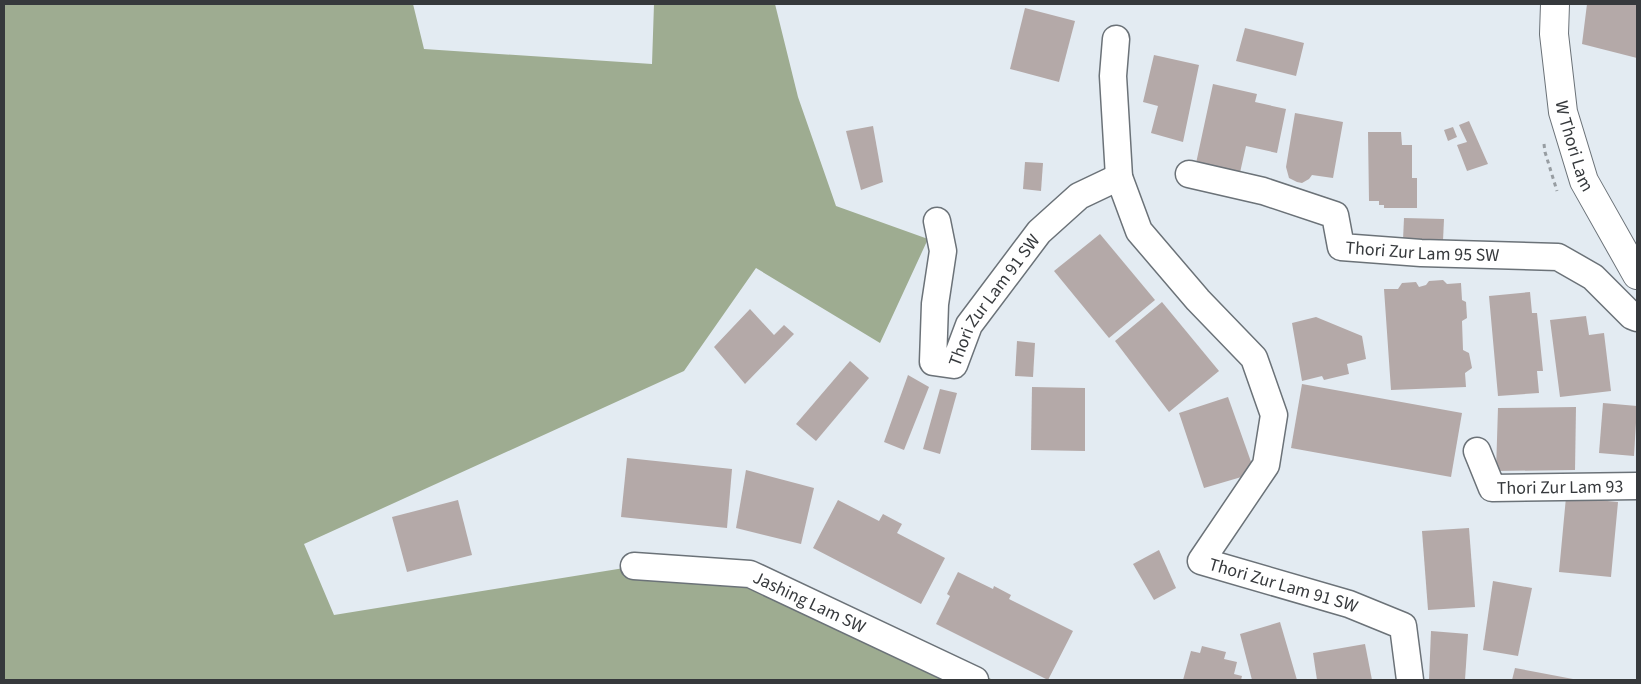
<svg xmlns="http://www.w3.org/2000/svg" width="1641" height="684" font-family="'Source Sans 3',sans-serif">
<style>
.forest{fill:#9eac91}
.building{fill:#b4a9a8}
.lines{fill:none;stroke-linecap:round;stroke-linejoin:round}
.street-casing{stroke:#6b7278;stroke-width:29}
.secondary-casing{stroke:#6b7278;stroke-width:30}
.path{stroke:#979da2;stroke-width:3;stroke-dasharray:4 4;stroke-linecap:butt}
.street{stroke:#fff;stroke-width:26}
.secondary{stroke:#fff;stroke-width:28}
.labels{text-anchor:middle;stroke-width:5;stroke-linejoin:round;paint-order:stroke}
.street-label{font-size:18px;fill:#36393c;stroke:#fff}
</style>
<rect width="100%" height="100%" fill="#e3ebf2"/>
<polygon class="forest" points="4,4 413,4 424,49 652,64 654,4 775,4 798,97 836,206 928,239 880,343 756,268 684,371 304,544 334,615 649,564 770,568 993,680 4,680"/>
<g class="building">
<polygon points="1587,4 1637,4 1637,58 1582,44"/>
<polygon points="1025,8 1075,21 1059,82 1010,69"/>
<polygon points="1245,28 1304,43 1296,76 1236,61"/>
<polygon points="1154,55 1199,65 1183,142 1151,133 1158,106 1143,102"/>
<polygon points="1213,84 1257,94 1255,102 1286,109 1277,153 1246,146 1239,177 1195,168"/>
<polygon points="1295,113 1343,122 1333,178 1312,175 1309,179 1302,183 1297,182 1289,178 1286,167"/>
<polygon points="1469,121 1488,164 1467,171 1457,145 1467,142 1459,125"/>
<polygon points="873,126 883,182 861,190 846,131"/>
<polygon points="1453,127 1457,137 1448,141 1444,130"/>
<polygon points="1368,132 1401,132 1402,145 1412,145 1412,178 1417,178 1417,208 1384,208 1384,205 1379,205 1379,201 1369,201"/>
<polygon points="1025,162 1043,163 1041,191 1023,189"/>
<polygon points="1404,218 1444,219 1443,241 1403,240"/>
<polygon points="1100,234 1155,300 1109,338 1054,271"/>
<polygon points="1443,280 1447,284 1461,283 1462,300 1466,302 1467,318 1462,321 1463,350 1469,353 1472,368 1465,373 1466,387 1391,390 1384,289 1398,289 1402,283 1416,282 1419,287 1426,285 1429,281"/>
<polygon points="1530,292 1532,313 1537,313 1543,371 1537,371 1539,393 1498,396 1489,296"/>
<polygon points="1162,302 1219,371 1169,412 1115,341"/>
<polygon points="750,309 774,335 784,325 794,334 745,384 714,347"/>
<polygon points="1586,316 1589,335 1604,333 1611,391 1560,397 1550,320"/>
<polygon points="1316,317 1362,336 1366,359 1347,364 1349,374 1324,380 1322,376 1302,381 1292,323"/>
<polygon points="1017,341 1035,343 1033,377 1015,376"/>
<polygon points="850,361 869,378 816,441 796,424"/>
<polygon points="908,375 929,387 904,450 884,442"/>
<polygon points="1302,384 1462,413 1451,477 1291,448"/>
<polygon points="1032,387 1085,388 1085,451 1031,450"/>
<polygon points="940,389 957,393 940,454 923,449"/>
<polygon points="1228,397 1255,473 1204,488 1179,413"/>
<polygon points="1603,403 1637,406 1634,456 1599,453"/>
<polygon points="1576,407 1575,470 1496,471 1498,408"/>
<polygon points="627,458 732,469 727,528 621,517"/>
<polygon points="746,470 814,488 801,544 736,528"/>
<polygon points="1566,497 1618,502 1611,577 1559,572"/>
<polygon points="458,500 472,555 407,572 392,517"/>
<polygon points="838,500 879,521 883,514 902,524 897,533 945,558 921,604 813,548"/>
<polygon points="1469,528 1475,607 1428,610 1422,531"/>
<polygon points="1159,550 1176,588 1154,600 1133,564"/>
<polygon points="958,572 993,589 994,586 1011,595 1009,599 1073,631 1048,680 936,624 950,596 947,594"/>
<polygon points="1493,581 1532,588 1518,656 1483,650"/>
<polygon points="1280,622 1297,680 1252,680 1240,634"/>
<polygon points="1431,631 1468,634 1465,680 1429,680"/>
<polygon points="1365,644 1372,680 1317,680 1313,653"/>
<polygon points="1202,646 1226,652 1224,659 1237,662 1234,674 1242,676 1241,680 1183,680 1191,651 1200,653"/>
<polygon points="1515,668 1573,679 1572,680 1512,680"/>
</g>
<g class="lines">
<g class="street-casing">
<g id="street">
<path id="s1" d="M1116 39 1113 76 1119 177 1139 231 1198 300 1254 358 1274 415 1266 465 1201 561 1349 604 1403 626 1410 680"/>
<path id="s2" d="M1189 174 1263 191 1335 215 1341 247 1421 253 1558 257 1593 277 1632 316 1637 318"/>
<path id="s3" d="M937 221 943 251 935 304 933 362 954 365 969 325 1039 232 1079 196 1119 177"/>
<path id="s4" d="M1477 451 1492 488 1637 486"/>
<path id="s5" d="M634 566 750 574 975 680"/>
</g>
</g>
<g class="secondary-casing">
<g id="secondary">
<path id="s6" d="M1555 4 1554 34 1563 112 1584 181 1637 275"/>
</g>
</g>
<polyline class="path" points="1544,144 1545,152 1557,191"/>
<use href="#street" class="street"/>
<use href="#secondary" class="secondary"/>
</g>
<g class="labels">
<g class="street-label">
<text dy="6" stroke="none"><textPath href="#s6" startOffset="144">W Thori Lam</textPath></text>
<text dy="6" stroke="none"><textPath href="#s2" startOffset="266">Thori Zur Lam 95 SW</textPath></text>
<text dy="6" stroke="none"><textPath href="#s3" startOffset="240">Thori Zur Lam 91 SW</textPath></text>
<text dy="6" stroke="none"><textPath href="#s4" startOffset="108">Thori Zur Lam 93</textPath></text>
<text dy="6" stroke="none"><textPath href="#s1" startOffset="680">Thori Zur Lam 91 SW</textPath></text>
<text dy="6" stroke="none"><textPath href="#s5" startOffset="182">Jashing Lam SW</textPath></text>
</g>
</g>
<rect width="1641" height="684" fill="none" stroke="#36393c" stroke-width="10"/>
</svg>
